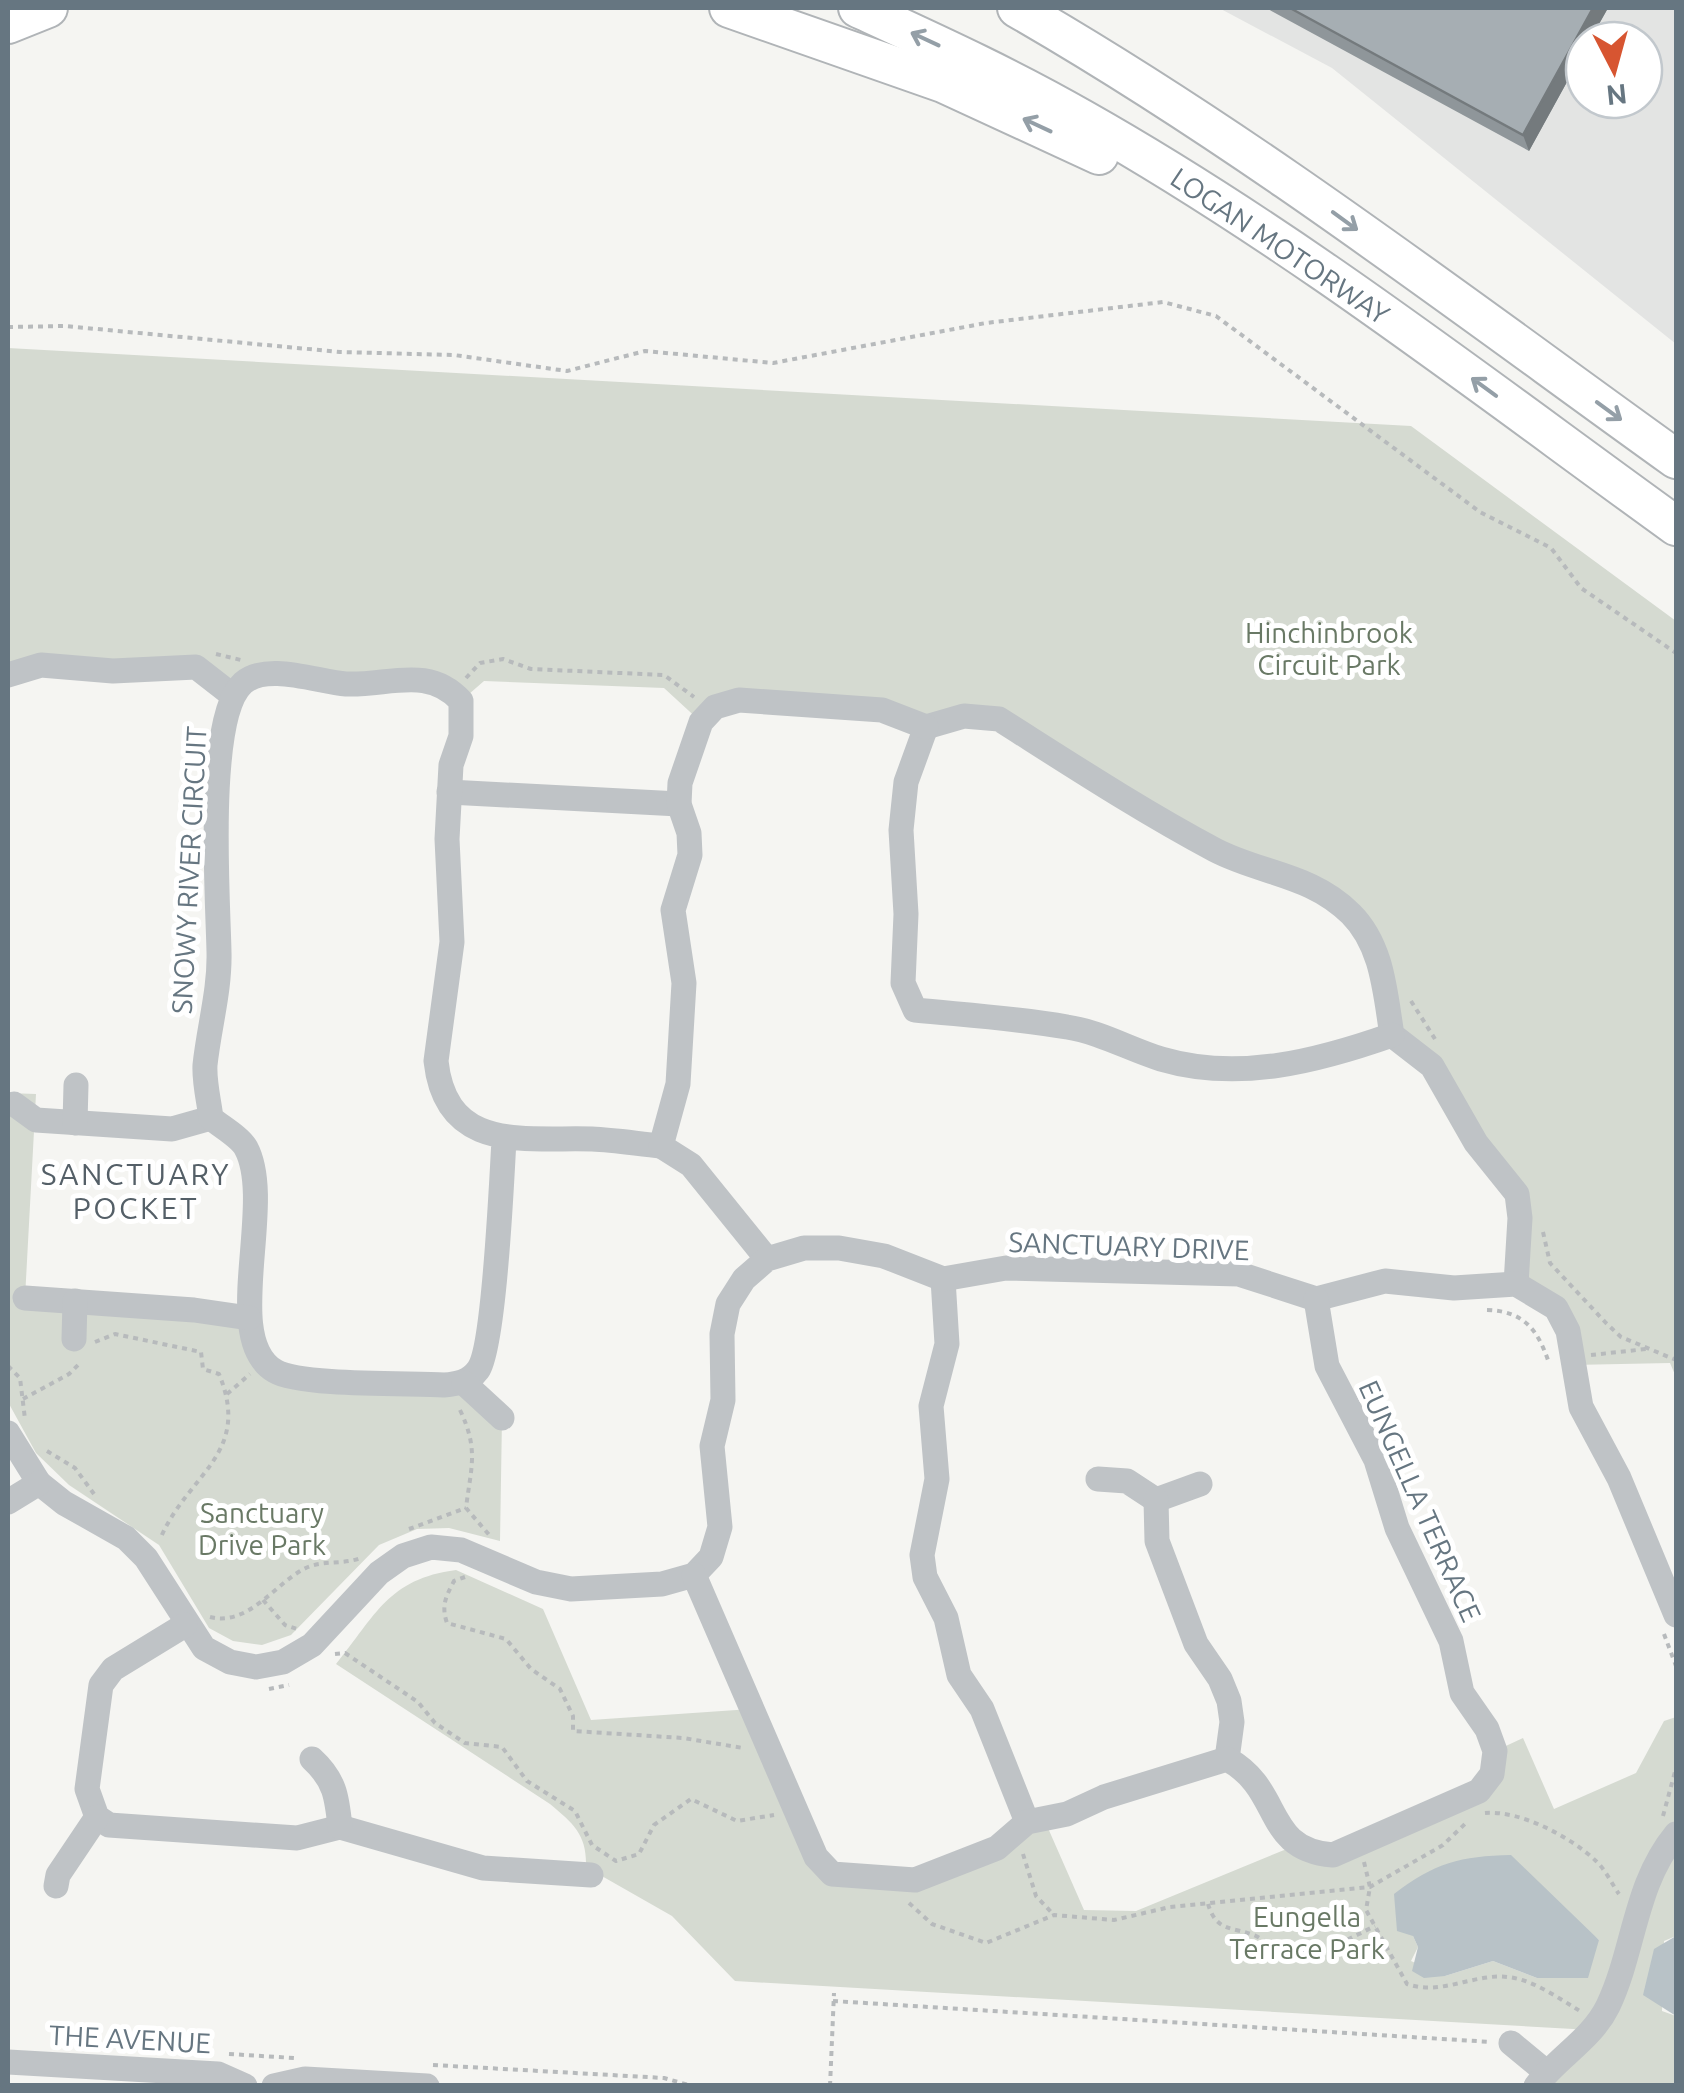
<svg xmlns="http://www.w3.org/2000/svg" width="1684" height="2093" font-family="Ubuntu,sans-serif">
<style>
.built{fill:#e3e4e3;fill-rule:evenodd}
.green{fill:#d5dad1;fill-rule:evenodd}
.water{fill:#b8c2c7}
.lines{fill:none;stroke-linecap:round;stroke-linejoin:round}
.highway-casing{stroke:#b0b4b7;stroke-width:42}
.path{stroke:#b7babc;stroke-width:4;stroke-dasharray:5 5;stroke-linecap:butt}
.minor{stroke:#bfc3c6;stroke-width:25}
.highway{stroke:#fff;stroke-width:38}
.wall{fill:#8f969a}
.shaded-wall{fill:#747a7d}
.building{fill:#a6aeb3;stroke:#747a7d;stroke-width:2.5}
.oneway{stroke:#949fa7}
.labels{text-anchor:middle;stroke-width:10;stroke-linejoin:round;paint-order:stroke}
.street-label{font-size:28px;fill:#667681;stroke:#fff}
.park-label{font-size:28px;fill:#697965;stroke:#fff}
.neighbourhood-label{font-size:30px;letter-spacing:2.5px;fill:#545f67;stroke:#fff}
</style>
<rect width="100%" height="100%" fill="#f5f5f2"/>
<path class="built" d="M1219 8H1676V344L1332 68ZM1584 40H1644V100H1584Z"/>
<g class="green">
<polygon points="8,348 1411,426 1676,621 1676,1377 1670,1363 1572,1365 1568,1331 1516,1284 1517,1194 1392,1035 1351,914 1244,862 999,719 926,727 739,700 701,722 664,688 484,681 461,701 451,691 289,674 232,695 196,667 8,675"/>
<polygon points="8,1093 36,1094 25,1298 249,1318 265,1362 443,1385 502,1418 500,1541 449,1528 417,1529 379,1545 291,1635 262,1645 233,1641 209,1628 159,1545 69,1485 36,1453 8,1402"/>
<path d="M456 1570 543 1609 591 1720 751 1709 816 1857 915 1880 1044 1819 1084 1910 1136 1911 1294 1846 1308 1853 1479 1791 1495 1751 1523 1738 1554 1809 1636 1773 1664 1721 1676 1717V1936L1664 1941 1662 2011 1676 2016V2085H1536L1591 2030 735 1981 672 1916 586 1867C587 1835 574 1824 550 1804L336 1664C376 1615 388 1579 456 1570ZM1566 1913 1599 1940 1537 1978 1493 1961 1445 1976 1411 1961 1418 1947 1413 1936Z"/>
</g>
<g class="water">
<path d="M1511 1855 1599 1940 1588 1978H1537L1493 1961 1445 1976 1424 1978 1412 1971 1418 1947 1413 1936 1397 1931 1394 1894C1434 1863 1461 1856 1511 1855Z"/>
<polygon points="1676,1936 1676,2016 1643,1995 1654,1949"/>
</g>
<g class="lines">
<g class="highway-casing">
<g id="highway">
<polyline points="729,8 943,83 1099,155"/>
<path d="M858 8C934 43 1009 77 1082 119 1291 237 1482 386 1676 526"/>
<path d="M1017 8C1248 141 1460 304 1676 459"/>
<polyline points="8,24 48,8"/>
</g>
</g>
<g class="path">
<polyline points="8,327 65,326 340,352 454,355 567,371 645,351 773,363 986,323 1163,302 1216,316 1480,512 1551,548 1581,588 1676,653"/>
<polyline points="216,654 241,660"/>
<polyline points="466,678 480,663 503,659 531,669 664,675 694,697"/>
<polyline points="1411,1001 1435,1039"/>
<polyline points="1543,1232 1550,1263 1606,1323 1621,1337 1676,1360"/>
<path d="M1487 1310C1524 1311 1538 1330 1549 1363"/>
<path d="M95 1342 115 1334 201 1352 203 1369 219 1374C252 1454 189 1473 161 1537"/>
<polyline points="1591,1355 1646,1349"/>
<polyline points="8,1366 20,1378 25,1419"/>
<polyline points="227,1394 250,1374"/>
<polyline points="23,1399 69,1374 81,1362"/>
<path d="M460 1410C479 1450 471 1467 466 1508L491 1537"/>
<polyline points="47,1451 75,1468 94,1494"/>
<polyline points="409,1529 466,1508"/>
<path d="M465 1577 454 1581C446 1596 441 1606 447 1623L506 1639 531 1669 560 1689 573 1716V1731L683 1738 743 1748"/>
<polyline points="263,1600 285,1625 297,1629"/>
<path d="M210 1617C250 1627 276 1581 308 1567 326 1560 345 1565 363 1557"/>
<polyline points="1664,1634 1676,1666"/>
<polyline points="335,1654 345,1653 418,1702 435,1723 465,1743 502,1747 527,1781 575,1811 592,1845 616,1861 639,1854 654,1825 691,1799 737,1821 774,1815"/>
<polyline points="269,1689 289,1685"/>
<path d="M1485 1813C1520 1810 1571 1837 1596 1861 1605 1869 1612 1884 1619 1894"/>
<polyline points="1663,1816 1676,1768"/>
<polyline points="1023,1854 1036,1896 1054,1915"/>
<path d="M1364 1862 1370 1887 1366 1910 1407 1984C1442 1996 1474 1973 1508 1977 1534 1980 1558 1998 1580 2011"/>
<polyline points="909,1903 932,1924 986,1943 1054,1915 1114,1920 1170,1907 1370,1887 1443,1845 1468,1821"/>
<path d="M1208 1904C1217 1933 1232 1926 1256 1936 1266 1941 1273 1950 1284 1952 1317 1958 1346 1940 1375 1926"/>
<polyline points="833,2001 1491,2042"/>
<polyline points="229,2054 294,2058"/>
<polyline points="433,2065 664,2078 692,2086"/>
<polyline points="830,2086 834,1993"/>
</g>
<g class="minor">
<polyline points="8,675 41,665 113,671 196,667 232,695"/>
<path d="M926 727 964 716 999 719C1070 764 1140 810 1215 850 1261 874 1311 874 1351 914 1383 946 1385 993 1392 1035L1432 1066 1476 1143 1517 1194 1520 1218 1516 1284"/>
<path d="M926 727 906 782 901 830 906 914 903 983 915 1010C965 1015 1017 1018 1067 1027 1100 1032 1129 1049 1161 1059 1239 1082 1318 1061 1392 1035"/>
<polyline points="449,792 679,804"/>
<polyline points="14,1104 36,1120 172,1129 211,1118"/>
<polyline points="75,1123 76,1085"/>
<path d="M504 1139C502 1176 494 1349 478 1370 469 1382 457 1384 444 1385 409 1383 300 1386 275 1371 220 1339 276 1204 246 1148 240 1137 220 1126 211 1118 209 1101 204 1082 205 1065 209 1027 220 990 219 952 218 899 205 717 243 683 267 662 318 682 346 684 388 686 428 665 461 701V736L451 765 447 839 452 942 436 1061C446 1153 524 1137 592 1139 615 1140 639 1144 661 1146"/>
<polyline points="767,1259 691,1165 661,1146 678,1084 684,983 673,910 690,855 689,833 679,804 680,783 701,722 715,707 739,700 882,710 926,727"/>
<polyline points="943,1279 947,1344 931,1406 937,1479 922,1555 925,1577 946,1618 959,1675 982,1709 1027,1822"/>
<polyline points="25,1298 194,1310 249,1318"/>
<polyline points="74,1339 75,1301"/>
<polyline points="464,1383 502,1418"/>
<polyline points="8,1433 39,1483 64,1503 126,1538 146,1558 204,1648 230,1662 256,1667 283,1662 312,1645 379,1573 403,1556 431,1547 461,1550 536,1582 571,1589 662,1584 694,1575 711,1557 720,1527 712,1446 723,1400 722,1334 728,1304 744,1279 767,1259 804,1248 839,1248 884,1256 943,1279 1006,1268 1239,1274 1316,1299 1385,1281 1454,1288 1516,1284 1556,1308 1568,1331 1581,1407 1619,1478 1676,1615"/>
<polyline points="1098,1479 1127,1481 1156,1500 1200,1484"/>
<polyline points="1156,1500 1157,1541 1196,1644 1220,1679 1229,1701 1232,1722 1227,1759"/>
<polyline points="8,1502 39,1483"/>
<path d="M694 1575 816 1857 832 1874 915 1880 997 1848 1027 1822 1067 1814 1104 1797 1227 1759C1284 1790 1262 1849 1333 1855L1479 1791 1492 1774 1495 1751 1487 1729 1462 1693 1451 1641 1397 1528 1376 1460 1327 1366 1316 1299"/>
<polyline points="185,1625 113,1669 101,1685 87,1789 97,1817 109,1825 297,1838 340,1827 483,1868 591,1875"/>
<path d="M312 1759C335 1780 337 1797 340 1827"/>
<polyline points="56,1886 58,1875 97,1817"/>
<polyline points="1511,2043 1546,2072"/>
<polyline points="8,2062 218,2074 245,2086"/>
<polyline points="274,2086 305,2079 427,2086"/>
<path d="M1536 2086C1558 2057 1592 2039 1608 2006 1635 1949 1634 1885 1676 1834"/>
</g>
<use href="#highway" class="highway"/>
</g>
<polygon class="wall" points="1266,8 1608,8 1590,40 1584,40 1584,51 1529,151"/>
<polygon class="shaded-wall" points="1593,8 1608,8 1590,40 1584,40 1584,51 1529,151 1523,135"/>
<polygon class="building" points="1290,8 1593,8 1523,135"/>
<defs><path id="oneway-shaft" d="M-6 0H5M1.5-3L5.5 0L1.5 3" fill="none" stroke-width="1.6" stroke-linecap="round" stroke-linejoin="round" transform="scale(2.5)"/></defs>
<g class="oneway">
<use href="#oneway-shaft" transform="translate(925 39) rotate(-155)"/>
<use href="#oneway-shaft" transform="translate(1037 125) rotate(-155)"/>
<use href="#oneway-shaft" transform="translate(1345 221) rotate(36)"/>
<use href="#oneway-shaft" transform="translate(1484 387) rotate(-144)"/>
<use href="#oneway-shaft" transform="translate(1609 411) rotate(36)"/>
</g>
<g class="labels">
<g class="street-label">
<text transform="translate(1280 246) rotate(34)" y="10">LOGAN MOTORWAY</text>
<text transform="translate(189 870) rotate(-87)" y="10">SNOWY RIVER CIRCUIT</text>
<text transform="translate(1129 1246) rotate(2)" y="10">SANCTUARY DRIVE</text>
<text transform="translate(1420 1501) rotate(66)" y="10">EUNGELLA TERRACE</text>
<text transform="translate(130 2039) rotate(3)" y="10">THE AVENUE</text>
</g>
<g class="park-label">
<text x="1329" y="643">Hinchinbrook<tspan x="1329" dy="32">Circuit Park</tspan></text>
<text x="262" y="1523">Sanctuary<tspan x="262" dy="32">Drive Park</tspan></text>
<text x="1307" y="1927">Eungella<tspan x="1307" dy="32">Terrace Park</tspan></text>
</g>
<g class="neighbourhood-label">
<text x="136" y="1185">SANCTUARY<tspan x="136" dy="34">POCKET</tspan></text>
</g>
</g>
<rect width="1684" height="2093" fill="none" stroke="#667681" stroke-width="20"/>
<g transform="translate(1614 70) rotate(174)"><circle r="48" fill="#ffffff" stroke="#c2c8cd" stroke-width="2.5"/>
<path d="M0-8L18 38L0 25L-18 38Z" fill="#d75531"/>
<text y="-15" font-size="28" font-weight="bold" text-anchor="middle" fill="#667681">N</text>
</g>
</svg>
